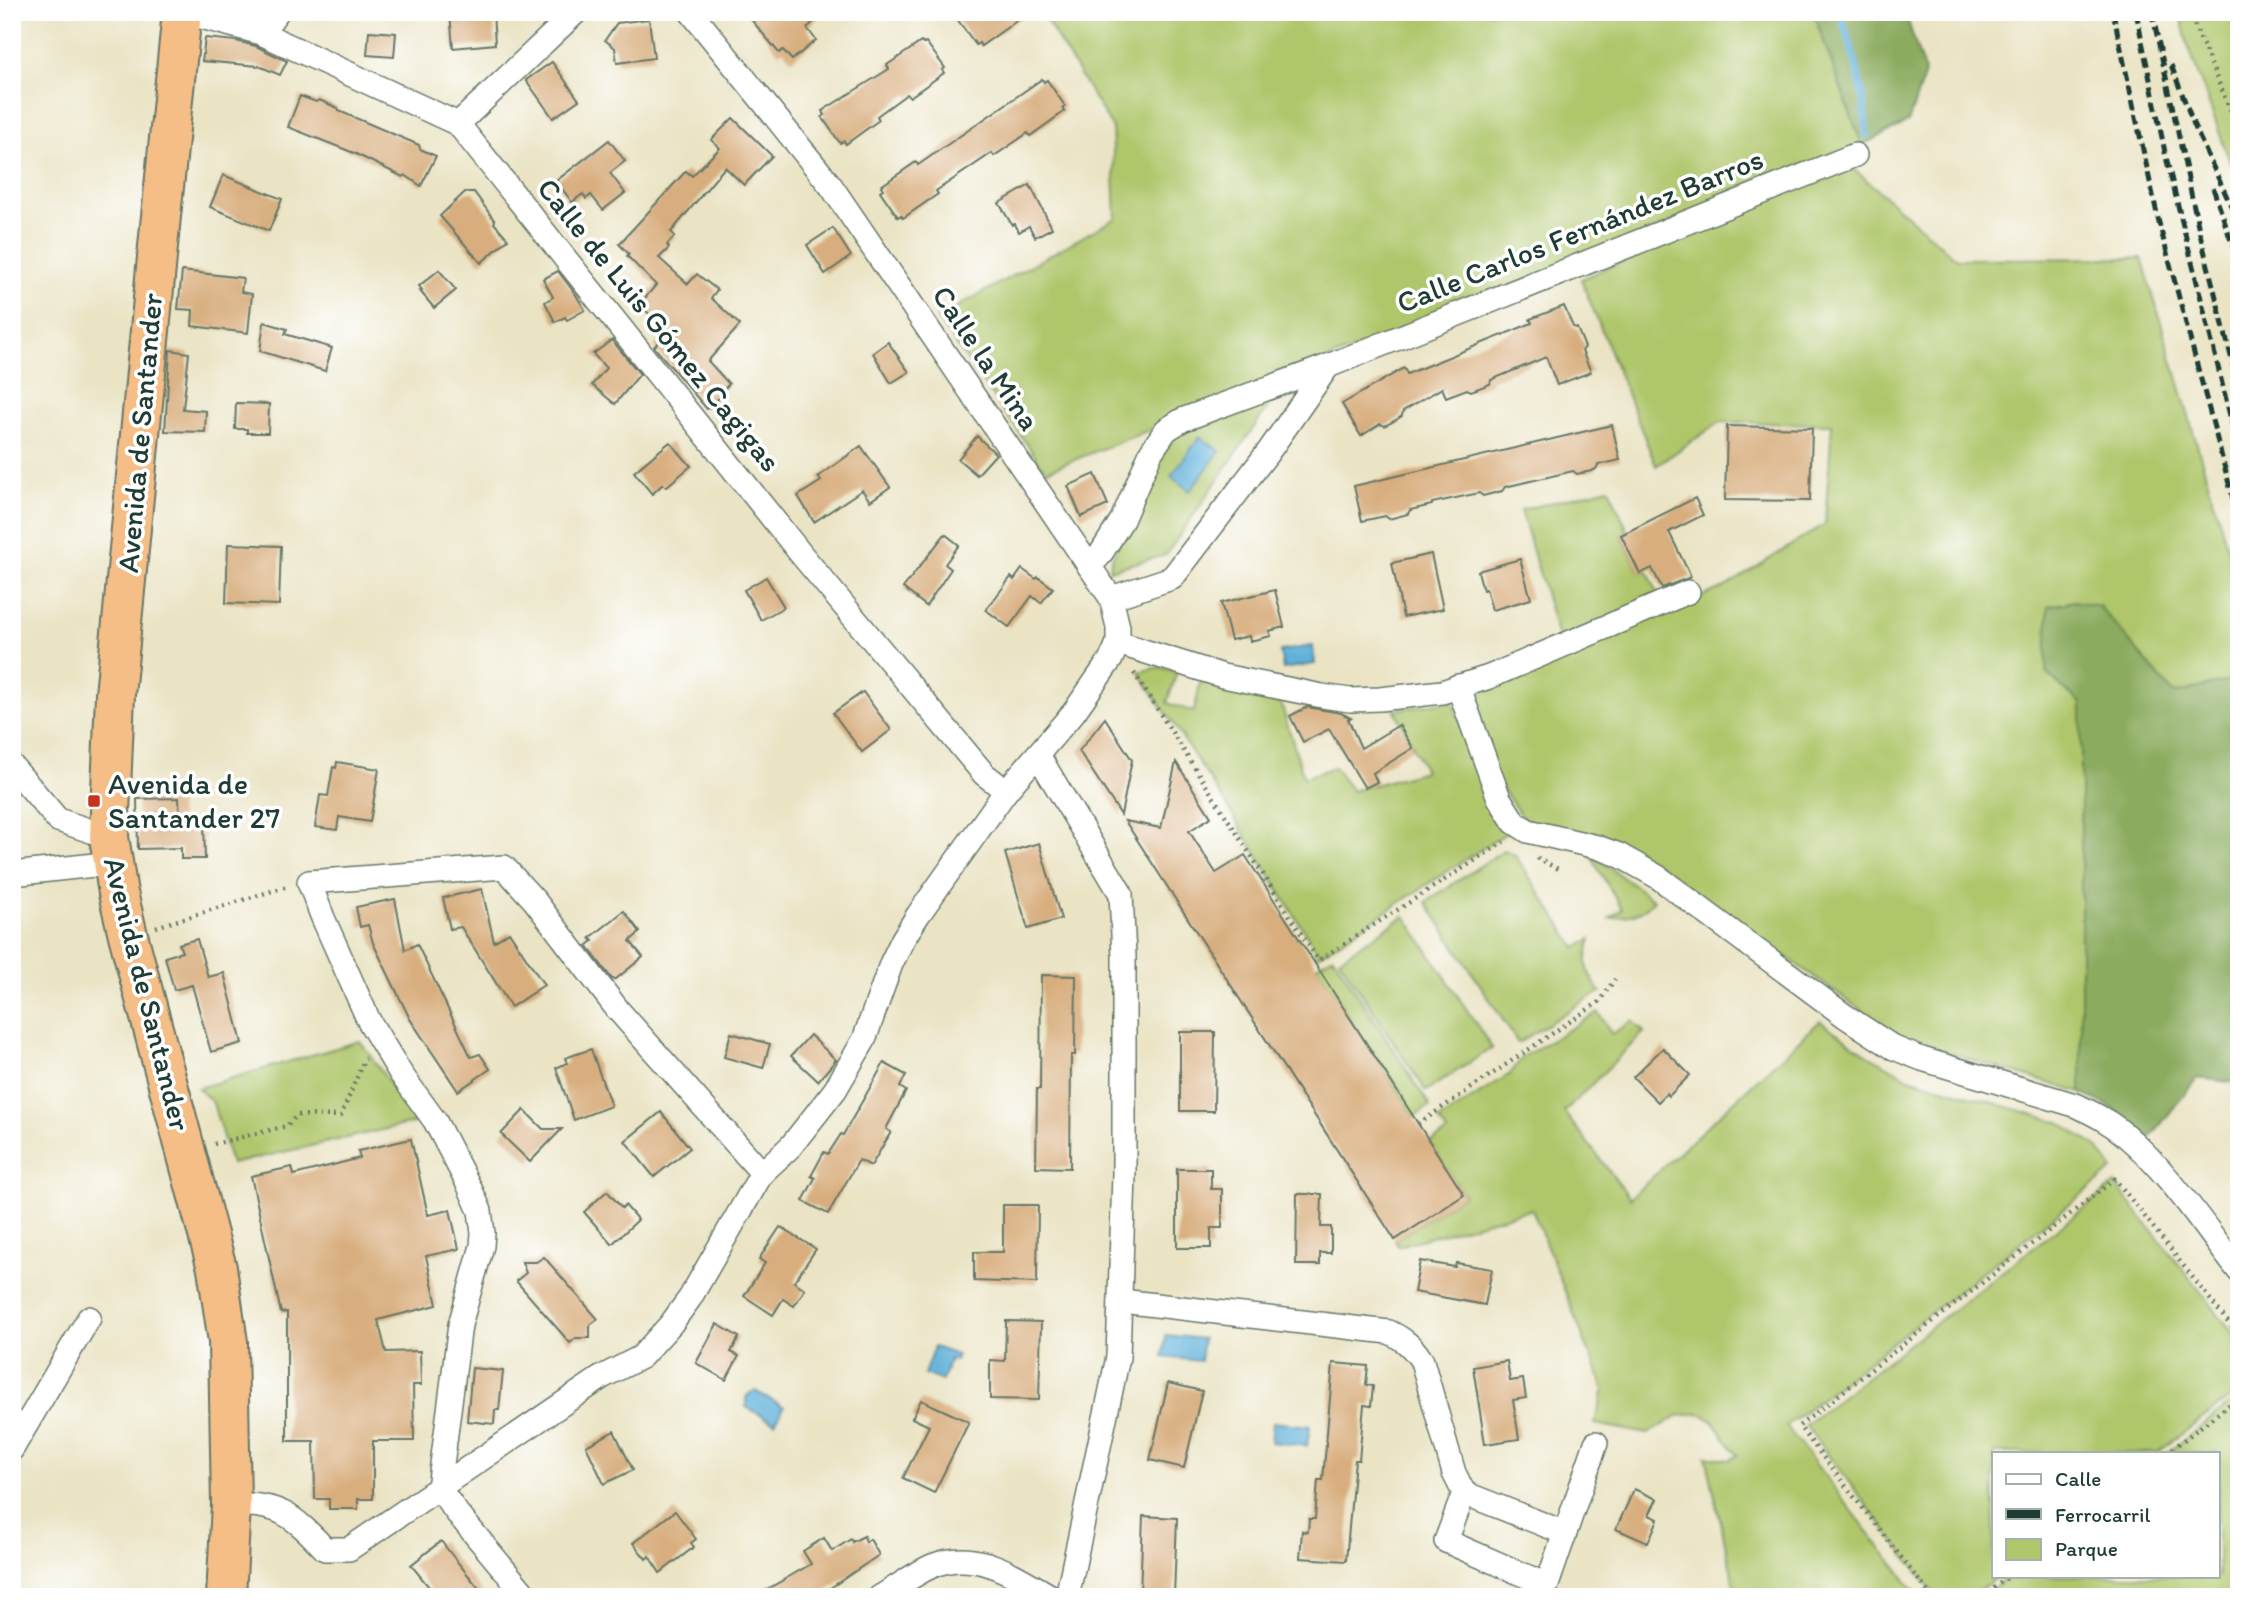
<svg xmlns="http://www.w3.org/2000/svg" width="2251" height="1609" font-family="Itim,sans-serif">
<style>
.green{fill:#afc66b;stroke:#678250;stroke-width:2}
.forest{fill:#8bab5f;stroke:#55744a;stroke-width:2}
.water{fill:#5fb0da;stroke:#3f7687;stroke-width:2}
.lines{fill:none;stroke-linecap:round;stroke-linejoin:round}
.stream{stroke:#5fb0da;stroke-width:7}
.building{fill:#d8ae7e}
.street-casing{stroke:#667767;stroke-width:26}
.highway-casing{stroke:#667767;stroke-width:42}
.path{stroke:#667767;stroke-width:4.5;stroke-dasharray:2 5;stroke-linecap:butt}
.street{stroke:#fff;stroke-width:23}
.highway{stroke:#f6be87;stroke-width:38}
.rail{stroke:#1f3d34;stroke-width:5;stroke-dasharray:10 5;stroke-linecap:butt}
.poi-dot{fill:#c8321e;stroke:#fff;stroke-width:2.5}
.labels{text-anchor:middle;stroke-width:7;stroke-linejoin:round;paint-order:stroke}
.street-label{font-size:30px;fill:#1f3d34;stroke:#fff}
.poi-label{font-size:30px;fill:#1f3d34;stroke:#fff;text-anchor:start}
</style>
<rect width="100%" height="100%" fill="#fff"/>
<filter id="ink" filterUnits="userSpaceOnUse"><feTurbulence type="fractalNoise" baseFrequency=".0143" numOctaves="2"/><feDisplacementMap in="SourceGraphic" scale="14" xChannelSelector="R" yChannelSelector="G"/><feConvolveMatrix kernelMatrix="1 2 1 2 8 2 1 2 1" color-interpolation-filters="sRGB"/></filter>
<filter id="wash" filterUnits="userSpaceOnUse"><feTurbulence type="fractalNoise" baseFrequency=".00686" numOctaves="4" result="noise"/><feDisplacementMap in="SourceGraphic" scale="28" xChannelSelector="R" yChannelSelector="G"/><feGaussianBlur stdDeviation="1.57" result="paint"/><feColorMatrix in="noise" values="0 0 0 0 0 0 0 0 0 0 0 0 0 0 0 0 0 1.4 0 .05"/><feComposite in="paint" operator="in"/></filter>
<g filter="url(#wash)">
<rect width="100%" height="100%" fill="#eae4c5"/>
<g class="green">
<polygon points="1041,12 1813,12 1862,145 1574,262 1046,471 937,318 1116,218 1112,127"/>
<polygon points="2180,12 2239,12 2239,176 2229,159 2187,43"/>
<polygon points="1848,164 1957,259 2142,258 2239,587 2239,678 2174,695 2099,606 2046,673 2081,703 2081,1093 1905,1039 1855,1006 1648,859 1542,828 1521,816 1498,782 1468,698 1477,689 1725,587 1825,524 1832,424 1720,422 1656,466 1581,279"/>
<path d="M1281 388 1166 555 1109 570 1112 558C1132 520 1158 440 1195 420 1220 407 1254 398 1281 388Z"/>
<polygon points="1609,488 1628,531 1621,535 1640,573 1647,570 1660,598 1559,641 1521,510"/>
<polygon points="1159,667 1177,672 1167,703 1194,712 1201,679 1279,697 1304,778 1334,767 1352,791 1425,771 1395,710 1452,701 1499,828 1509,831 1319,955 1226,804 1139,672"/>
<path d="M1504 850 1515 855 1576 948 1591 939C1584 962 1585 973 1601 992L1587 999 1518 1043 1426 902Z"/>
<path d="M1589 853 1654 900C1642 915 1628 916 1610 918L1622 909Z"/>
<polygon points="1405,916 1492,1048 1426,1091 1339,959"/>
<polygon points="1333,956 1430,1106 1414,1117 1316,966"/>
<polygon points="1598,1012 1612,1034 1632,1021 1644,1032 1564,1112 1630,1198 1820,1021 1865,1053 1909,1078 2059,1122 2097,1147 2113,1170 1786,1426 1919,1597 1737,1597 1706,1456 1730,1460 1737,1455 1712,1421 1700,1413 1677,1416 1648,1434 1595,1424 1604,1389 1532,1209 1398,1246 1395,1240 1464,1195 1430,1143 1447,1132 1439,1120 1510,1074 1523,1057"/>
<polygon points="360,1041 417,1122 231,1164 213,1103 198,1088"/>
<polygon points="2115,1184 2239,1340 2239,1391 2157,1453 1994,1453 1994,1576 1998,1576 1971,1597 1937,1597 1805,1425"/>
<polygon points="2239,1397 2239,1597 1989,1597 1989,1592 2009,1576 2218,1576 2218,1453 2167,1453"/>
</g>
<g class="forest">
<polygon points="1813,12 1905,12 1925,73 1908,122 1862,145"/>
<polygon points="2074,601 2099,606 2174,694 2239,678 2239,1083 2197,1078 2150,1138 2109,1106 2081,1093 2081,703 2046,673 2048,606"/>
</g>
<g class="water">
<polygon points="1200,437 1220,451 1190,491 1171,476"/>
<polygon points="1313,646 1315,664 1283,669 1280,651"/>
<polygon points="1166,1335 1203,1339 1200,1361 1163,1357"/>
<polygon points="934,1347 957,1355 955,1361 950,1359 942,1381 924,1374"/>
<polygon points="755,1391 784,1407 775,1423 746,1407 746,1397 750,1393"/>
<polygon points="1273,1422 1310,1426 1307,1446 1271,1442"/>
</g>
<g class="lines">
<path class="stream" d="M1839 12C1855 51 1864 93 1867 135"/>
</g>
<g id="blocks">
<g class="building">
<polygon points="450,12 493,12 495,44 453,48"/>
<polygon points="745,12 825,12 807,28 816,40 792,60 783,50 779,53"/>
<polygon points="968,12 1029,12 981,46 979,43 976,45 957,19"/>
<polygon points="649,19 654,58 617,63 615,48 605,40 617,23"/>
<polygon points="369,31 396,33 394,57 367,55"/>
<polygon points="205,38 236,41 256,46 287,61 280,75 259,66 202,61"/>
<polygon points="921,42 923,44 926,42 945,68 942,70 944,73 910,97 907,94 877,116 879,120 846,144 844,141 840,143 822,117 825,115 822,111 889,69 887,65"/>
<polygon points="552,62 579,100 553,118 526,80"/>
<polygon points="1042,79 1044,82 1047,80 1065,106 1062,108 1065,111 1030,136 1028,133 994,156 992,153 936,191 938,194 903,218 901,215 898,217 880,191 883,189 881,186 916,162 918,165 921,163"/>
<polygon points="300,96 316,102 319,100 338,108 339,111 419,145 420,149 436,156 421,186 405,175 403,177 354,153 288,127"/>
<polygon points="733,118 772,156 744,185 725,167 671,232 675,236 667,245 669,248 659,258 688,284 697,274 717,290 711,298 740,325 708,361 729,384 720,393 722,395 707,409 654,347 668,330 639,305 656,285 627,256 629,254 619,244 686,171 692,176 720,148 711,140"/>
<polygon points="609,140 625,161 610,173 625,193 603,210 591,195 586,199 583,194 572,202 556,181"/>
<polygon points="223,175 282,199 269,231 210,207"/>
<polygon points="1030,185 1052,228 1035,237 1029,226 1019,232 1015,224 1012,225 999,203"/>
<polygon points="465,192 474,192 495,221 494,223 508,239 481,263 440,216"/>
<polygon points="833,228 851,256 825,274 807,245"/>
<polygon points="439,270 456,290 434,308 420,291 422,290 419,286"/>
<polygon points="182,271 243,278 241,292 252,294 248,333 192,326 193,310 178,309"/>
<polygon points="558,271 576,295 585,310 567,320 565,317 555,322 545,302 553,297 543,279"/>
<polygon points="1564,306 1573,327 1577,328 1585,347 1582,351 1591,372 1557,385 1546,357 1491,380 1490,384 1471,391 1467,389 1446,397 1442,388 1403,411 1402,416 1396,420 1385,426 1380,424 1361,436 1342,404 1404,368 1407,374 1532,323 1530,319"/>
<polygon points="264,322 287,329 285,334 332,348 325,371 260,351"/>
<polygon points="612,340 640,374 615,404 592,385 606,368 593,354"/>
<polygon points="888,342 909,372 891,383 873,353"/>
<polygon points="170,350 189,353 183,409 206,411 205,432 165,431"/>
<polygon points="236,403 269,404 268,433 247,433 247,429 235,429"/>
<polygon points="1612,425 1620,460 1598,465 1596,469 1592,471 1577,474 1573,471 1505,487 1502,491 1483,496 1479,493 1432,503 1432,505 1410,510 1408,514 1389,519 1385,516 1362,521 1354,486"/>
<polygon points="1727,426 1812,428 1810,501 1725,500"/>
<polygon points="977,436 996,454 977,475 958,459"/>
<polygon points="670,442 691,466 666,487 663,484 652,494 634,472"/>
<polygon points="861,446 890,487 870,501 862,490 814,522 798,496 821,481 818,477"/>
<polygon points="1095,474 1108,505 1081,517 1068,486"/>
<polygon points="1695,498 1703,515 1669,532 1691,577 1662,588 1652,568 1640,574 1621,535"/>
<polygon points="945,534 959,545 945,564 951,569 926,606 903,588"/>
<polygon points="228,544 281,546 279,605 226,603"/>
<polygon points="1431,554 1443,609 1403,617 1392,563"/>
<polygon points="1520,559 1531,599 1492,610 1486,589 1483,590 1478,571"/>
<polygon points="1022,569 1036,579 1038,577 1053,588 1041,603 1032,596 1009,627 986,610 1011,577 1014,580"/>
<polygon points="766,577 784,607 761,620 744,590"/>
<polygon points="1275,590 1284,627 1269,631 1271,636 1250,641 1249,636 1231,640 1221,603"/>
<polygon points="863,692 891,730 862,752 833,713"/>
<polygon points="1307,707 1341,713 1351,718 1348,719 1361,748 1399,725 1413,748 1373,773 1377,782 1365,788 1329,729 1303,742 1290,716"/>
<polygon points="1105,718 1132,760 1121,815 1079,751"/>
<polygon points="337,762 379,769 370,822 339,817 337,830 315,827 320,795 328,796 333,767 336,768"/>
<polygon points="1176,762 1211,817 1189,831 1216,873 1245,855 1464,1195 1395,1240 1125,821 1161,828"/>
<polygon points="179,798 180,822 204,822 205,859 181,859 181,848 138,849 137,799"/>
<polygon points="1039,843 1061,919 1028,929 1005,853"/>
<polygon points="482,889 494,942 509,932 544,985 511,1007 461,927 450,929 443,898"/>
<polygon points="395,899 405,950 417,944 471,1057 480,1054 490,1069 458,1091 410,1019 373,943 368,925 360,927 356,907"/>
<polygon points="624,911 640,932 630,941 643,957 616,979 612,979 587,946 593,941 590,938"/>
<polygon points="197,939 208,977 224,973 242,1043 211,1052 192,985 174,990 165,957 182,952 179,944"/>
<polygon points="1041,975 1076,976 1075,1055 1071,1055 1070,1168 1036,1167 1037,1089 1040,1089"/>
<polygon points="1180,1032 1215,1032 1214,1111 1180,1111"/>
<polygon points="731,1033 770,1044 763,1068 724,1057"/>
<polygon points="810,1035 836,1060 818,1081 791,1056"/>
<polygon points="1663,1048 1690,1075 1669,1096 1667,1093 1658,1102 1633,1077"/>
<polygon points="591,1049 611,1106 574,1120 556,1068 567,1063 565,1058"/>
<polygon points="884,1063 906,1075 900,1087 906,1091 886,1129 891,1132 871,1166 859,1160 828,1214 803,1201 815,1178 811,1176 824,1152 828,1154 841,1134 843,1135"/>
<polygon points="524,1110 543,1129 562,1129 530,1162 501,1134"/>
<polygon points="661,1112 690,1148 654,1177 625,1141"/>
<polygon points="411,1139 428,1215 450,1210 459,1249 426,1256 437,1305 378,1320 386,1352 420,1351 421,1385 413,1385 414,1441 373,1441 373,1499 358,1499 358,1509 329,1509 329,1499 315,1499 314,1441 287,1441 287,1312 281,1313 251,1176 292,1167 294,1175 360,1158 358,1151"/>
<polygon points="1177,1169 1211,1169 1211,1189 1222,1189 1222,1228 1211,1228 1211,1248 1177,1248"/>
<polygon points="607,1191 622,1208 625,1205 638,1220 612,1244 584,1212"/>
<polygon points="1297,1194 1322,1194 1321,1227 1331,1227 1331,1253 1320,1253 1320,1265 1296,1265"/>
<polygon points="1003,1205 1038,1205 1037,1283 974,1281 974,1252 1003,1252"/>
<polygon points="780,1227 816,1249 794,1282 805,1289 794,1306 783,1299 773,1315 744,1296 765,1263 759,1259"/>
<polygon points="544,1257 598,1319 590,1325 590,1338 576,1338 570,1343 516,1281 526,1273 522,1262 536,1262"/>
<polygon points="1420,1261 1455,1267 1456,1263 1492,1269 1485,1305 1414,1292"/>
<polygon points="1006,1321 1041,1322 1039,1400 990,1399 990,1360 1005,1361"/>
<polygon points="717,1324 739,1337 731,1352 739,1356 726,1380 696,1363"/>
<polygon points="1507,1361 1510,1381 1523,1379 1526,1398 1513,1400 1519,1439 1485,1444 1473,1367"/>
<polygon points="1333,1363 1368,1366 1366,1385 1373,1386 1371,1406 1364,1405 1359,1460 1355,1460 1346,1561 1300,1558 1302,1531 1308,1532 1309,1519 1315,1519 1318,1480 1323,1480"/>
<polygon points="472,1368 503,1371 499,1410 495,1410 494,1424 467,1421"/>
<polygon points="1168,1383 1202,1391 1184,1468 1150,1460"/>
<polygon points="921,1400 969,1422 934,1493 903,1478 929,1426 912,1418"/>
<polygon points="614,1431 633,1470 604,1484 586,1446"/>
<polygon points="1634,1489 1657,1499 1649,1515 1658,1519 1648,1543 1616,1529"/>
<polygon points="675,1511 696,1539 691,1543 694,1547 660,1573 649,1556 646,1559 633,1543"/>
<polygon points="1143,1516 1177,1518 1174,1596 1140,1595"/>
<polygon points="864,1536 866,1542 870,1539 879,1555 817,1597 754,1597 811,1564 803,1551 824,1538 832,1551 851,1539 852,1542"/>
<polygon points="441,1541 455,1559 486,1597 437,1597 411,1565"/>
</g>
</g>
</g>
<g filter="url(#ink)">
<use href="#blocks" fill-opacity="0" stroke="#667767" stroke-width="2"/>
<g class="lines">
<g class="street-casing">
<g id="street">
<polyline points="182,12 261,33 458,124 801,554 984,774 1006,791"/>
<polyline points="261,33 277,12"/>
<polyline points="458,124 576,12"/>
<polyline points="1089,566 1100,555 1122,520 1151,452 1166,430 1182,420 1328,366 1855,155"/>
<polyline points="1111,598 1172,578 1269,451 1328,366"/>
<polyline points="1118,643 1223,676 1322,696 1350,700 1380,699 1442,692 1489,677 1688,592"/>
<path d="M1458 686 1499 798 1514 822 1528 831 1597 847 1619 855 1658 877 1845 1016 1894 1048 1922 1059 2078 1106C2094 1114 2110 1122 2124 1134 2169 1172 2203 1225 2239 1271"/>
<polyline points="1038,755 1121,894 1124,956 1124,1175 1118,1357 1067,1597"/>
<polyline points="12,766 58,820 109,837"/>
<polyline points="12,874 113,863"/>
<path d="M1121 1301 1389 1332C1404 1339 1413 1347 1422 1361L1454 1473 1464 1493 1446 1541 1547 1585 1565 1533 1464 1493"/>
<polyline points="12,1449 89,1318"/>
<path d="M231 1505C279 1502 293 1516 325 1549H349L602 1377 641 1357 671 1324 690 1298 762 1173 791 1146 835 1090 864 1040 891 964 903 939 918 915 1006 791 1074 712 1111 659 1118 643V627L1111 598 831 186 691 12"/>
<polyline points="1565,1533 1596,1443"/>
<polyline points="527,1597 457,1513 439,1488 460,1325 482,1246 483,1233 480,1211 469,1186 435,1121 401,1074 369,1021 323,918 309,882 504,867 535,901 618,1010 762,1173"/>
<path d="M880 1597C897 1587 914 1574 932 1566 976 1547 1015 1576 1052 1597"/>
</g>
</g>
<g class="highway-casing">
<polyline id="highway" points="182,12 160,226 115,695 109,837 118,893 128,935 217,1268 228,1342 231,1505 226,1597"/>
</g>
<g class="path">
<polyline points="2189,12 2239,131"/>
<polyline points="1134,673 1318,960"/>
<polyline points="1537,858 1558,869"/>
<polyline points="156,927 288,886"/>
<polyline points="1314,963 1504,842"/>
<polyline points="1418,1124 1599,1002 1615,979"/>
<polyline points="214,1144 287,1126 297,1115 341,1116 364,1060 366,1059"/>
<polyline points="2167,1453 2239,1397"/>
<polyline points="1932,1597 1799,1426 2115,1179 2239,1336"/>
<polyline points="1983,1597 2009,1576"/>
</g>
<use href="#street" class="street"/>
<use href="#highway" class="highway"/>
<g class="rail">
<polyline points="2113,12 2159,223 2239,521"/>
<polyline points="2136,12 2166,157 2239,452"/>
<polyline points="2152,12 2199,230 2239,388"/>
<polyline points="2171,65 2196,130 2239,223"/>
<polyline points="2213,188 2239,264"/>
</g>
</g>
</g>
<rect class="poi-dot" x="87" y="794" width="14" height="14" rx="3.5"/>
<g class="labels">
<g class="street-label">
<text transform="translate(1580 231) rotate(-22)" y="10">Calle Carlos Fernández Barros</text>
<text transform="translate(659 325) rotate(51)" y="10">Calle de Luis Gómez Cagigas</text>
<text transform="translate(986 358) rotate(56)" y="10">Calle la Mina</text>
<text transform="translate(140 433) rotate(-85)" y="10">Avenida de Santander</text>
<text transform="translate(147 994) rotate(76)" y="10">Avenida de Santander</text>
</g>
<g class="poi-label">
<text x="108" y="794">Avenida de<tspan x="108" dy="34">Santander 27</tspan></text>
</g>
</g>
<rect width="2251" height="1609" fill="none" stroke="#fff" stroke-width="42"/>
<rect x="1992" y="1452" width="228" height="126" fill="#ffffff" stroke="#a5b1ae" stroke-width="2"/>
<rect x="2006" y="1474" width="35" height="10" fill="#ffffff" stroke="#a5b1ae" stroke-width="2"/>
<text x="2055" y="1486" font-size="21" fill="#1f3d34">Calle</text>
<rect x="2006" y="1509" width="35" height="10" fill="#1f3d34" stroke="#a5b1ae" stroke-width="2"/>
<text x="2055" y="1522" font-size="21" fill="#1f3d34">Ferrocarril</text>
<rect x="2006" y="1539" width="35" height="21" fill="#afc66b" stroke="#a5b1ae" stroke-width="2"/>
<text x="2055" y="1556" font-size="21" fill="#1f3d34">Parque</text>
</svg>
